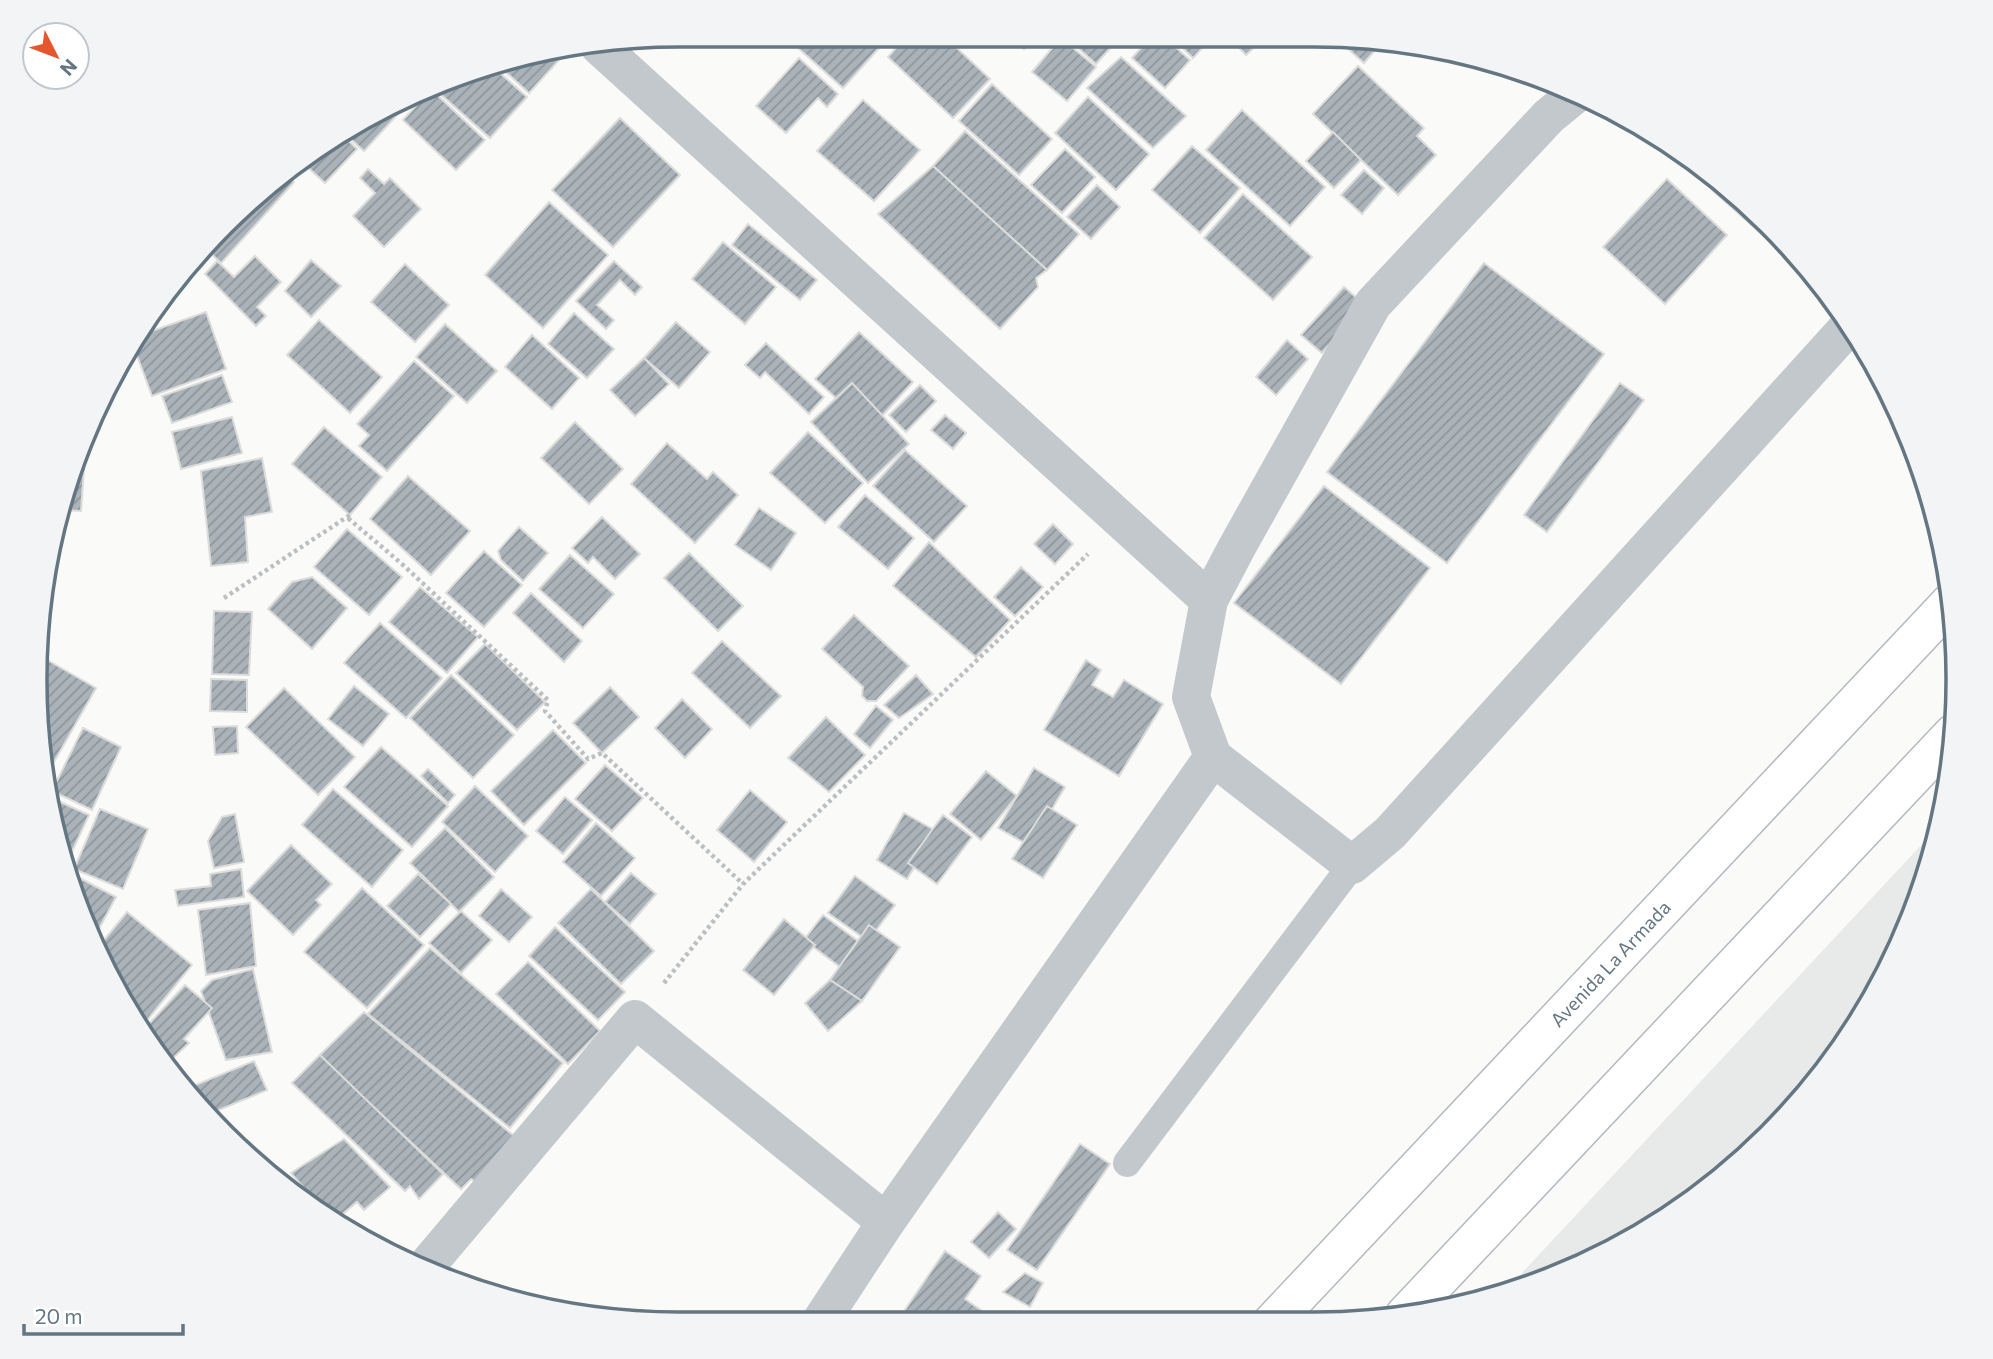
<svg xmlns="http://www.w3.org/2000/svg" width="1993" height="1359" font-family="Commissioner,sans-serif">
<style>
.built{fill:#e8e9e9}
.building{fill:url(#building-hatch);stroke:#dcdcda;stroke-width:2}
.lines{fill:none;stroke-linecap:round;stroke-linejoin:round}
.secondary-casing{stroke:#b3babf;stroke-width:41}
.path{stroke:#bbbfc2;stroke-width:4.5;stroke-dasharray:3.5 3.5;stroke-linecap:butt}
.service{stroke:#c3c8cc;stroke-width:28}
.minor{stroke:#c3c8cc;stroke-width:38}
.secondary{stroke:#fff;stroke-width:38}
.labels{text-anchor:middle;stroke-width:7;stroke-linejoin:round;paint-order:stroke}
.street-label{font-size:19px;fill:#657683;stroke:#fff}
.rim{fill:none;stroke:#657683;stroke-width:3.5}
</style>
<defs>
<pattern id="building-hatch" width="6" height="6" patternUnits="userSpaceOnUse" patternTransform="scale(1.75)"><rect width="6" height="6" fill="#aab3b9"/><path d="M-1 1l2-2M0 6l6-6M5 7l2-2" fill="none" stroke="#8e969c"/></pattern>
</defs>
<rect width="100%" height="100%" fill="#fafaf8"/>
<polygon class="built" points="1939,826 1909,927 1849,1038 1769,1136 1599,1257 1508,1288"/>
<g class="building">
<polygon points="808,35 864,35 879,48 843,88 797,47"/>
<polygon points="908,35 943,35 990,79 953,118 888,57"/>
<polygon points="1009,35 1036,35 1024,49"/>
<polygon points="1068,35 1122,35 1096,64 1066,37"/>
<polygon points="1153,35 1162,35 1190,60 1165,88 1132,58"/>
<polygon points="1169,35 1214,35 1193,58"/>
<polygon points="1227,35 1267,35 1246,55"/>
<polygon points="1335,37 1382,42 1364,63"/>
<polygon points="1061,38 1096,67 1067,101 1032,72"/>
<polygon points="568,50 529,93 497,64 512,57"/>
<polygon points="1121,57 1186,116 1153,148 1087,88"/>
<polygon points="799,58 838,94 827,107 818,98 786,133 756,106"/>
<polygon points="492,66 527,97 490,138 437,91"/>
<polygon points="1358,66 1424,128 1417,136 1436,155 1398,195 1313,114"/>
<polygon points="992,84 1052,139 1019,175 959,121"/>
<polygon points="434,92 485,140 456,170 403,120 424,97"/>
<polygon points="1088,97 1149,154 1116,190 1055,133"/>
<polygon points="863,100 920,150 874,201 817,151"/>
<polygon points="1242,110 1325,187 1290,226 1206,150"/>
<polygon points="394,111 398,114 364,151 344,133"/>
<polygon points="620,118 680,175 613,247 552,190"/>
<polygon points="965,131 1079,234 1047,270 933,166"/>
<polygon points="1333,132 1361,160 1334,188 1306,161"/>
<polygon points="342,134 357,149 325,183 301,161 322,143"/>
<polygon points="1192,146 1240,188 1200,233 1152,190"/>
<polygon points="1065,149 1095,177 1062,213 1031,185"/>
<polygon points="933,166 1047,270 1036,278 1038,287 1000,329 878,214"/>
<polygon points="368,169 384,184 390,178 421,209 384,247 353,216 375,193 360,178"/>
<polygon points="1364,170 1384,188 1362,214 1341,195"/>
<polygon points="286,175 294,182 221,263 204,247"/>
<polygon points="1667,179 1727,235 1665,304 1603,247"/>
<polygon points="1097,185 1120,207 1091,239 1067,217"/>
<polygon points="1716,185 1770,224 1821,287 1712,190"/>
<polygon points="1243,194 1312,257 1273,300 1204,238"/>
<polygon points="549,202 608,255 543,328 485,275"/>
<polygon points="748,224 817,280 800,300 732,245"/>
<polygon points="723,242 776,287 745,324 692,279"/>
<polygon points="255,256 281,282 257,307 266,316 256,326 205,274 217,261 234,277"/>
<polygon points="311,260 341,286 311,317 285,291"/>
<polygon points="614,261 642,287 635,295 620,280 597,305 614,320 606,329 576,301"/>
<polygon points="1484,263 1604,354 1447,563 1327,472"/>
<polygon points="405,264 449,305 415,342 371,302"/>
<polygon points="1344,287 1365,305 1322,353 1301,335"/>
<polygon points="206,312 226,369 152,396 135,350 146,333"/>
<polygon points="574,313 614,349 587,378 548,344"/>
<polygon points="319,320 382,377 350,413 287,355"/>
<polygon points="676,322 710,352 679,388 644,358"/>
<polygon points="445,324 497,371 467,403 416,357"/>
<polygon points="859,332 913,382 870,429 815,379"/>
<polygon points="532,335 579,378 552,409 505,367"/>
<polygon points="1287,340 1308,359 1276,395 1256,377"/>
<polygon points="766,343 824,397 809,414 765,372 760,378 745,365"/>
<polygon points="644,358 669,384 635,416 610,390"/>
<polygon points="414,361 454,396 387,471 359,446 369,435 357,424"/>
<polygon points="222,375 232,402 172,423 162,396"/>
<polygon points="852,383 909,444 868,483 811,422"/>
<polygon points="1620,383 1644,400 1547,532 1524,515"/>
<polygon points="920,385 936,401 906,432 889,415"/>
<polygon points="945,415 966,433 953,449 931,430"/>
<polygon points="232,417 242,453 181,469 172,432"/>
<polygon points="575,422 623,469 589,504 541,458"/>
<polygon points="324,427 382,477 350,515 292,464"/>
<polygon points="87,428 81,511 63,510 84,432"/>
<polygon points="808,432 863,483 825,523 770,473"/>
<polygon points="667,443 707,479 713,472 738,495 695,543 631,484"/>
<polygon points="905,450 967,506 934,542 873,486"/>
<polygon points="262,458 272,512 245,517 248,562 211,566 201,471"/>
<polygon points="408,476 470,531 431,575 370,519"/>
<polygon points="1324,486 1430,568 1341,684 1234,603"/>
<polygon points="865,495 914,538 888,569 838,527"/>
<polygon points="759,508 796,533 771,570 735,545"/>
<polygon points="602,517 640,554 615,579 593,557 588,563 572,548"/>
<polygon points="1053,524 1073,544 1055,564 1034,544"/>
<polygon points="519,527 548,553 523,581 501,560 498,551"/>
<polygon points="347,529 402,577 369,615 314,567"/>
<polygon points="929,542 1010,620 976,657 893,586"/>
<polygon points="484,551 522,585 484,627 446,593"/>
<polygon points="689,553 743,606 718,631 664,578"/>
<polygon points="570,555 614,594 583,628 539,589"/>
<polygon points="1021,567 1043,587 1015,616 994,597"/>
<polygon points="312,577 347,608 312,649 268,609 292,582"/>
<polygon points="420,587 478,637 447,673 389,622"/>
<polygon points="531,593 582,641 564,662 513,613"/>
<polygon points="214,611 252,612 249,675 212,674"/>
<polygon points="854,615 909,666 876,701 867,701 862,696 863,687 822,649"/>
<polygon points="380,623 442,678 406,718 344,663"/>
<polygon points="722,641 781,696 750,728 692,673"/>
<polygon points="485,644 545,702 517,730 456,673"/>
<polygon points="42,657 96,688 46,776 44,701"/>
<polygon points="1086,660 1101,670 1092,685 1113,697 1124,680 1163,704 1119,776 1044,730"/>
<polygon points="451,675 514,735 473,778 410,718"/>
<polygon points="916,675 933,694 899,718 884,705"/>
<polygon points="211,679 247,680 247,712 210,711"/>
<polygon points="354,686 389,714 363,746 328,719"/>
<polygon points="610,687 639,717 602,753 573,723"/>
<polygon points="284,688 355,757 318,795 246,727"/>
<polygon points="682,699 712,729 685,758 655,728"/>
<polygon points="876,706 893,720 870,748 854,734"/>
<polygon points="826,717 865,755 829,792 788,758"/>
<polygon points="237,726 238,753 215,755 213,727"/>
<polygon points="83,728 121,747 92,810 52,791"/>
<polygon points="553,730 586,763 524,825 491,791"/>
<polygon points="381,747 448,806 412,847 344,787"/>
<polygon points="605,765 643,798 612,831 575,799"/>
<polygon points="1034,768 1065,787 1030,846 998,828"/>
<polygon points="428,769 455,795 448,803 421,776"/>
<polygon points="986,771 1017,796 981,840 950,814"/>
<polygon points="475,786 528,836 495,872 442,822"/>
<polygon points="333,789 403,850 372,887 302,825"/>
<polygon points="750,790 787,822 754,862 717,830"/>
<polygon points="47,796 89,815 67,862 47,805"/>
<polygon points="565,797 592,820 563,854 536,831"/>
<polygon points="1047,806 1077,825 1043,878 1012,859"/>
<polygon points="100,809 148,829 123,889 74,869"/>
<polygon points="904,813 936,831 907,879 877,860"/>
<polygon points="235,814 244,862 214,868 208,841 222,817"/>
<polygon points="943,815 972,837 937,884 908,863"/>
<polygon points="596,823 635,858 601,896 563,862"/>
<polygon points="445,828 494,877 459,912 410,863"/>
<polygon points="291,845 332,884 316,900 321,905 293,935 247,891"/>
<polygon points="241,869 244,897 178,906 175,890 211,886 210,874"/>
<polygon points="70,873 116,897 93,940"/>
<polygon points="631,873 656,894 630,924 605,902"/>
<polygon points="418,874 451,904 420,937 387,906"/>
<polygon points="855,876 895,905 868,941 828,913"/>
<polygon points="362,888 424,945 367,1008 304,952"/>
<polygon points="501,889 532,917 509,942 479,916"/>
<polygon points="591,889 654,951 621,984 558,923"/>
<polygon points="250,903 256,966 206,975 198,910"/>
<polygon points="461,911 492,940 461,973 429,943"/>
<polygon points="127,912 192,965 144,1024 102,965 96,950"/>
<polygon points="823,915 866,947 847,972 804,940"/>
<polygon points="784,919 815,945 774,995 743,970"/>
<polygon points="869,925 900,947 862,1001 830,980"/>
<polygon points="555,927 625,992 598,1020 529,956"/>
<polygon points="430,948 563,1063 510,1128 368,1014"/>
<polygon points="528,962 600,1031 568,1064 496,994"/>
<polygon points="253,969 272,1052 226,1060 201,991 212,980"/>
<polygon points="830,980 862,1001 828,1031 805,1003"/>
<polygon points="185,985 212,1008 184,1039 189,1043 170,1061 146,1027"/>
<polygon points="364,1012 520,1141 480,1185 471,1179 461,1189 320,1057 320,1055"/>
<polygon points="320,1055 443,1174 419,1199 410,1186 405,1191 292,1083"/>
<polygon points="254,1061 267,1090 209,1114 199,1100 193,1086"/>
<polygon points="344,1139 390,1187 364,1210 357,1202 333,1222 291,1173"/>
<polygon points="1080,1144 1110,1164 1037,1270 1007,1250"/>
<polygon points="998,1212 1016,1229 989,1258 971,1242"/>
<polygon points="945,1251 981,1276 965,1299 1001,1324 896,1323"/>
<polygon points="1025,1273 1043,1283 1030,1307 1003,1292"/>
</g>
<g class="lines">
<g class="secondary-casing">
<g id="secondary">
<polyline points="1405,1315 1953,734"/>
<path id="s1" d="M1271 1324 1950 603"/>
</g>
</g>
<g class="path">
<polyline points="224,598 350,515 349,519 402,564 548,700 545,711 588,759 602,753 743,884"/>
<polyline points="664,983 743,884 1088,554"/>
</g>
<polyline class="service" points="1127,1163 1352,865"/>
<g class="minor">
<polyline points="599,46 1209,600"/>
<polyline points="1213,757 1352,865 1390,833 1851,324"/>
<polyline points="423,1270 635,1019 886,1222"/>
<polyline points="819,1324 886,1222 1213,757 1191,697 1209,600 1237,547 1373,304 1549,116 1576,94"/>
</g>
<use href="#secondary" class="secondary"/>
</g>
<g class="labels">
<g class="street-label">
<text dy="7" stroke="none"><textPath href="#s1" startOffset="495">Avenida La Armada</textPath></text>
</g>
</g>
<path d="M0 0H1993V1359H0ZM679 47H1314A632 632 0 0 1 1946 679V680A632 632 0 0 1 1314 1312H679A632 632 0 0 1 47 680V679A632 632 0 0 1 679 47Z" fill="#f3f4f5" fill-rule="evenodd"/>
<path class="rim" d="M679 47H1314A632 632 0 0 1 1946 679V680A632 632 0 0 1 1314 1312H679A632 632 0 0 1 47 680V679A632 632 0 0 1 679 47Z"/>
<g transform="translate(56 56) rotate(132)"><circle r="33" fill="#ffffff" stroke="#c1c8cd" stroke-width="2"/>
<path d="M0-5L12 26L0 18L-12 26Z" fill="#e4572e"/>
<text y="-10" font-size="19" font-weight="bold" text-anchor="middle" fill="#657683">N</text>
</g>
<path d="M24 1324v10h159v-10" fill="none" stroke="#657683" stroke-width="3.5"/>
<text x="35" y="1324" font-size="21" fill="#657683" stroke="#ffffff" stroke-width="5" paint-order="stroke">20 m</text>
</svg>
